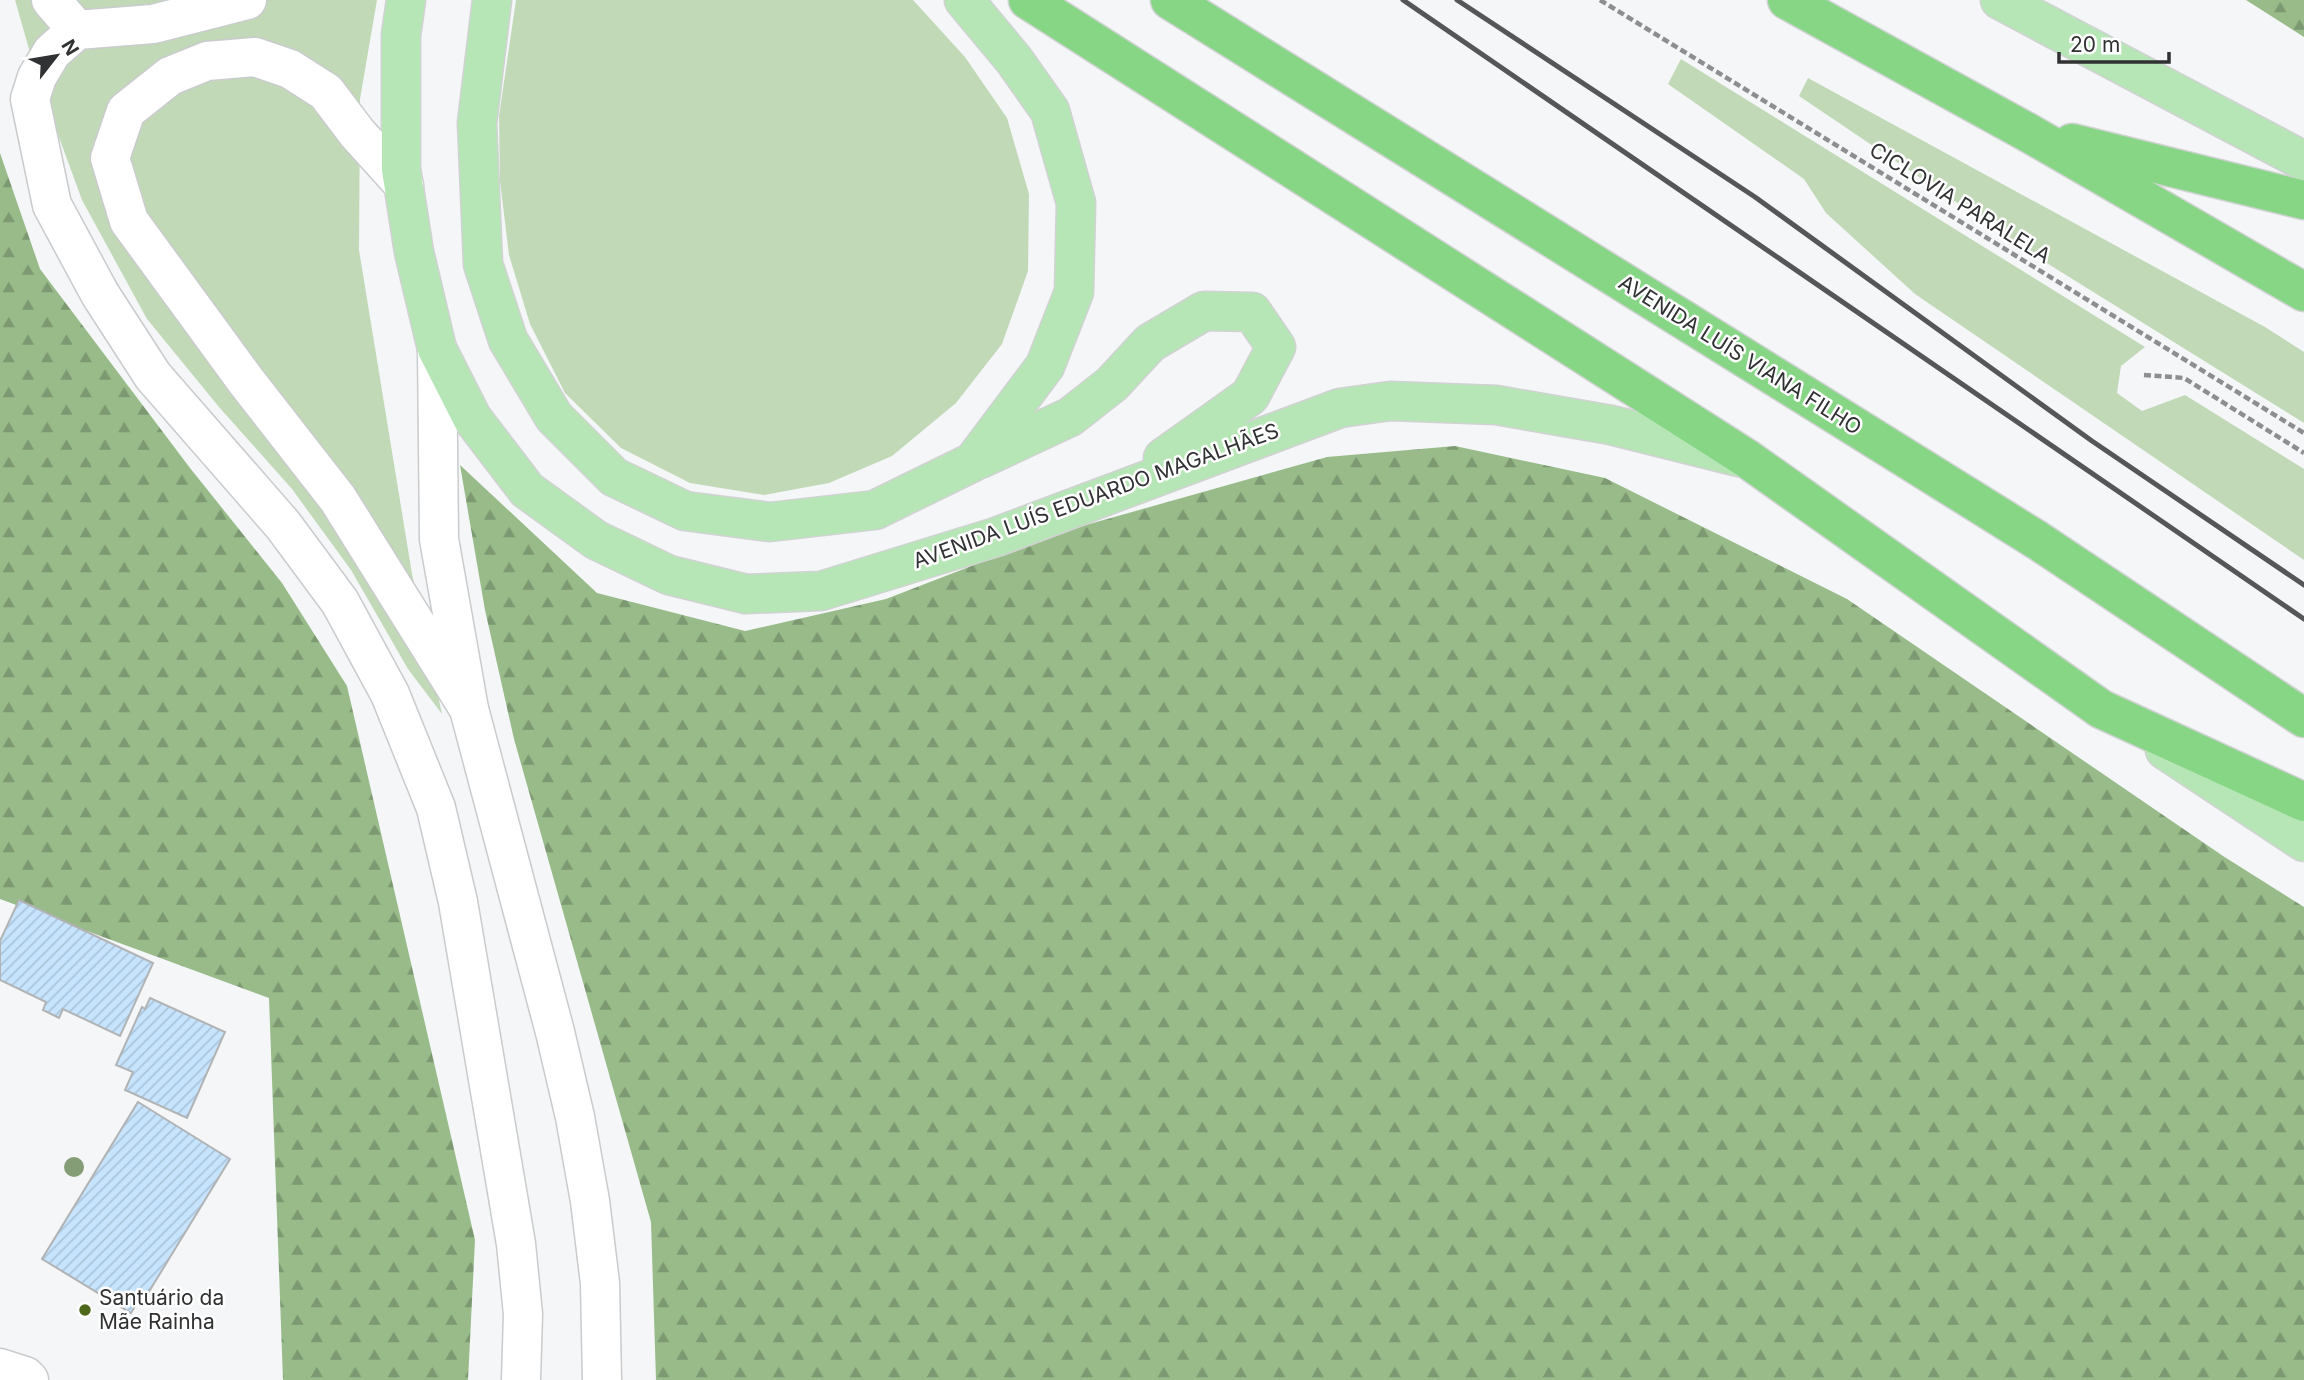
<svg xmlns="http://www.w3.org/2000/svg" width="2304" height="1380" font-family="Inter,sans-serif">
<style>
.grass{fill:#c2d9b8}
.forest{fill:url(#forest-firs)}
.building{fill:url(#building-hatch);stroke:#b1b3b4;stroke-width:2}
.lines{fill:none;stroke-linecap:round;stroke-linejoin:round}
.minor-casing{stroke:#c9cbcd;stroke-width:41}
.major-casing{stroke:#d1d2d2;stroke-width:41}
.highway-casing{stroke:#d1d2d2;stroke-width:41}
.path{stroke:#8c8e8f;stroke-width:4.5;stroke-dasharray:7 3.5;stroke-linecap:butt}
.minor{stroke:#fff;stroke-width:38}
.major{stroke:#b6e6b6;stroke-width:38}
.highway{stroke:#86d686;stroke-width:38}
.rail{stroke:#555657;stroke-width:5}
.tree{fill:#849d77}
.poi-dot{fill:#4d681b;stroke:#fff;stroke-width:2.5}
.labels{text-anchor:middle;stroke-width:5;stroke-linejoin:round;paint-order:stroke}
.street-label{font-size:21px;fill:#303132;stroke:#fff}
.poi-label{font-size:21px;fill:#303132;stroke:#fff;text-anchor:start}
</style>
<defs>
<pattern id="forest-firs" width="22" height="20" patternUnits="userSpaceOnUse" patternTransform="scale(1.75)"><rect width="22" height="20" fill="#98bb89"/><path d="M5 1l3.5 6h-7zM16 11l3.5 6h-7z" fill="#7c9971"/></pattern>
<pattern id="building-hatch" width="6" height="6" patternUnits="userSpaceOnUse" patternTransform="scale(1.75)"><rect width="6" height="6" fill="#c6e4fe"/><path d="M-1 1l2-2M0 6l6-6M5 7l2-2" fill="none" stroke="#aac4da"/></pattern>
</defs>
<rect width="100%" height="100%" fill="#f4f6f8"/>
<g class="grass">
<polygon points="15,0 377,0 360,99 359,250 412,574 442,714 408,669 351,570 292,489 219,407 147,319 82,200 37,77"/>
<polygon points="516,0 913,0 965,57 1007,118 1029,194 1028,271 1002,344 956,403 892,456 829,483 764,495 690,483 621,448 565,393 530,324 509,255 500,181 499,116"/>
<polygon points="1681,59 2145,347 2121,366 2117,393 2142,411 2185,395 2304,469 2304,560 1915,294 1826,213 1804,179 1668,84"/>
<polygon points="1808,78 2265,327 2304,352 2304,423 2045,262 1799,96"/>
</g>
<g class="forest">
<polygon points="2246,0 2304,0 2304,37"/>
<polygon points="0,153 40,269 190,468 282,583 347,686 475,1240 468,1380 283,1380 269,998 0,899"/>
<polygon points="1455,446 1605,478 1847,599 2223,856 2304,907 2304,1380 656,1380 651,1222 514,739 485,610 460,465 597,593 745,631 886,599 1054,534 1327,457"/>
</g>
<g class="building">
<polygon points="19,900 153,963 120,1036 63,1009 59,1018 43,1010 46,1002 0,980 0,941"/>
<polygon points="150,998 225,1032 187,1118 125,1090 133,1072 116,1065 142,1007 145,1009"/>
<polygon points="138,1102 230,1159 142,1303 138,1301 131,1313 42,1259"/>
</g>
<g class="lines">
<g class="minor-casing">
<g id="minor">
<polyline points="51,0 77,30"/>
<polyline points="247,0 153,24 77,30 52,52 37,77 30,99 52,205 100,294 153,376 283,525 340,602 390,694 436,808 458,902 516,1244 523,1314 521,1380"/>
<polyline points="404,185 357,133 326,92 290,69 255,57 207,61 170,76 126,111 110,158 129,221 246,381 338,499 469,709"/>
<polyline points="437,349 439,539 469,709 555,1032 575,1117 590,1201 600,1283 602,1380"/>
<polyline points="0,1368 25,1376 29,1380"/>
</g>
</g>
<g class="major-casing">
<g id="major">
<polyline points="406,0 401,35 401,169 414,252 437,349 472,418 527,490 596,540 669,575 746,594 821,591 996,537 1340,408 1390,401 1496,405 1611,425 1739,457"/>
<polyline points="492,0 477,123 483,264 508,340 554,417 614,477 685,511 770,522 875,510 973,462 1045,366 1074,292 1076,203 1050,111 1014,60 964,0"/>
<polyline points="2000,0 2304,161"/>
<polyline points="980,459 1070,417 1112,384 1150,343 1204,311 1252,312 1276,347 1250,396 1163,458"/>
<polyline points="2165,750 2304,842"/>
</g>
</g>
<g class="highway-casing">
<g id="highway">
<polyline points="1028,0 1746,458 2101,709 2304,802"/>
<polyline points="1170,0 2037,540 2304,718"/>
<polyline points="1787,0 2027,132 2304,292"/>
<polyline points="2072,143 2304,200"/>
</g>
</g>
<g class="path">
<polyline points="1600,0 2304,433"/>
<polyline points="2144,375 2184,378 2304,453"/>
</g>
<use href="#minor" class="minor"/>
<use href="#major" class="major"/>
<use href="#highway" class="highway"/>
<g class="rail">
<polyline points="1403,0 2304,619"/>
<polyline points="1457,0 1755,197 2092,441 2304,585"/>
</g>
</g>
<circle class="tree" cx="74" cy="1167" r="10"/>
<circle class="poi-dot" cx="85" cy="1310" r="7"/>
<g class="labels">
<g class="street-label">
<text transform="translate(1960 203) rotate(32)" y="7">CICLOVIA PARALELA</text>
<text transform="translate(1740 355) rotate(32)" y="7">AVENIDA LUÍS VIANA FILHO</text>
<text transform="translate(1096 496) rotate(-20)" y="7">AVENIDA LUÍS EDUARDO MAGALHÃES</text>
</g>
<g class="poi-label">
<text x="99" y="1305">Santuário da<tspan x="99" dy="24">Mãe Rainha</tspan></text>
</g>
</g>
<g transform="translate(56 56) rotate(59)" stroke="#ffffff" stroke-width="5" paint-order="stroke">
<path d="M0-5L12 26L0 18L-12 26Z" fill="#303132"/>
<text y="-10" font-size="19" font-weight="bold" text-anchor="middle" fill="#303132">N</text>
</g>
<path d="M2059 52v10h110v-10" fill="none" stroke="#303132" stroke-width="3.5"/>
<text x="2070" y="52" font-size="21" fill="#303132" stroke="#ffffff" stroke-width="5" paint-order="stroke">20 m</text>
</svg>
